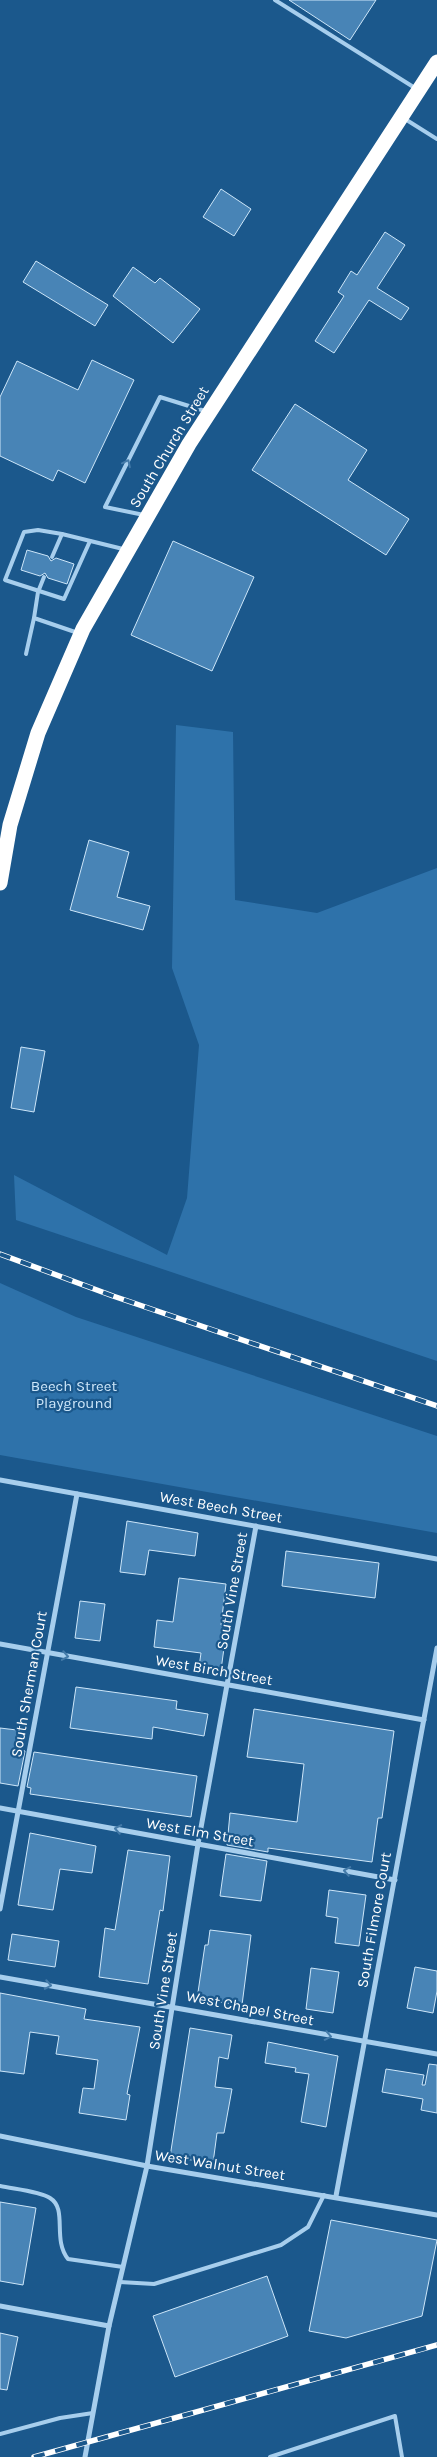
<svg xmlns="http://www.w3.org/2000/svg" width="437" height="2457" font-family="Karla,sans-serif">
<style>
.green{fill:#2e72aa}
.building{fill:#4884b6;stroke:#cde6f9}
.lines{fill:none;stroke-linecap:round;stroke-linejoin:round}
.lane{stroke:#a7ceed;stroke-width:4}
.street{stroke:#a7ceed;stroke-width:5}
.highway{stroke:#fff;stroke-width:15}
.rail-casing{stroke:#fff;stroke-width:5.5}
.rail{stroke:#1b588c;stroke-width:4;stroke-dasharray:11;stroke-linecap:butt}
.oneway{stroke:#457ba9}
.labels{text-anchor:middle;stroke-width:4.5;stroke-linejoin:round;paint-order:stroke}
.street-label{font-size:15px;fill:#fff;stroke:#1b588c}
.park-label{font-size:15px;fill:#cde6f9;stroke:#1b588c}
</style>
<rect width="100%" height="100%" fill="#1b588c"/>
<g class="green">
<polygon points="176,725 233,732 235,900 317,913 437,868 437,1361 16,1220 14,1175 167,1255 187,1198 199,1045 172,968"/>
<polygon points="0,1283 76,1317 437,1436 437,1533 0,1455"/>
</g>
<g class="building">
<polygon points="289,0 376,0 350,40"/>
<polygon points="221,189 251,209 234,236 203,217"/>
<polygon points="385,232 405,245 377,288 409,308 401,320 369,300 334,353 315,341 344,296 338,292 351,271 357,275"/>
<polygon points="36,261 108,305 95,326 23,282"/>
<polygon points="133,267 155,283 160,278 200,309 173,343 113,296"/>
<polygon points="92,360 134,380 85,483 58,470 53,481 0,456 0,397 17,361 78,390"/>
<polygon points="295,404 367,450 348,480 409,519 386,555 252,470"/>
<polygon points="173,541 254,577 212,671 131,635"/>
<polygon points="27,550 48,556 51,561 56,558 74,564 67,584 48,578 45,573 40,576 21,570"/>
<polygon points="89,840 129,852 117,897 150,906 143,930 70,910"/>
<polygon points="21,1047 45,1051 34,1112 11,1108"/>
<polygon points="127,1521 198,1533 195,1556 149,1550 145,1575 120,1572"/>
<polygon points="286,1551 379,1563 375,1598 282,1586"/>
<polygon points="179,1578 226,1584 221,1625 227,1626 221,1670 199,1667 201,1653 154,1647 157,1620 173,1622"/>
<polygon points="80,1601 105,1604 100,1641 75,1638"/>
<polygon points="76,1687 177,1701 176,1709 208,1714 204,1736 153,1727 152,1739 70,1728"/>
<polygon points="254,1709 394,1731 382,1818 378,1818 372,1862 268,1848 268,1852 227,1845 230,1813 297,1822 304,1764 247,1757"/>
<polygon points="0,1728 25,1731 22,1750 25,1751 18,1786 0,1783"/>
<polygon points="34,1752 197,1776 191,1817 30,1794 31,1788 27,1787"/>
<polygon points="30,1833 96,1846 92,1873 60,1869 53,1910 18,1905"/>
<polygon points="128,1850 170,1856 163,1911 160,1910 148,1984 99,1977 105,1928 115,1930"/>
<polygon points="226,1854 267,1861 261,1901 220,1896"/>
<polygon points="329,1890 366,1895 359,1946 335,1943 338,1918 326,1916"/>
<polygon points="210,1930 251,1935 242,2005 197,1999 205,1945 208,1945"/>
<polygon points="12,1934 59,1941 55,1967 8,1960"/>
<polygon points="415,1967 437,1971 437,1991 433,2013 407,2008"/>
<polygon points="311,1968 339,1972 333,2013 306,2009"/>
<polygon points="0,1993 86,2009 84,2019 140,2027 127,2094 130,2095 126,2120 79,2113 83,2088 94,2089 98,2060 56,2054 59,2036 30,2032 24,2074 0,2071"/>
<polygon points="190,2028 232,2035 228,2059 219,2057 215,2087 232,2089 224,2133 217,2133 213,2163 170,2157"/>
<polygon points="268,2042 338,2056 326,2127 301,2122 309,2074 295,2072 296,2068 265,2063"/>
<polygon points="429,2064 437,2065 437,2113 421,2110 423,2099 382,2092 386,2069 424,2075 422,2085 425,2085"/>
<polygon points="0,2202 36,2208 23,2285 0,2281"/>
<polygon points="331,2220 437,2240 422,2316 346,2338 309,2331"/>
<polygon points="267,2276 288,2336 175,2377 153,2316"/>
<polygon points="0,2333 18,2337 7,2390 0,2389"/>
</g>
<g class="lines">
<g class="lane">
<polyline points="275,0 415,88"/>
<polyline points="405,119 437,139"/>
<polyline points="144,515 105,507 160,397 205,411"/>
<polyline points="62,534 38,530 24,532 5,580 64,599 90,541"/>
<polyline points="52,557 62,534 123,549"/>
<polyline points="44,577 38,592 34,618 78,633"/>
<polyline points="26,654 34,618"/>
<path d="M0 2186C13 2189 39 2191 50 2198 68 2209 52 2239 68 2259L123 2267"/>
<polyline points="120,2282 154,2284 281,2245 308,2227 324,2195"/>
<polyline points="0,2434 60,2418 93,2413"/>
<polyline points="270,2457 395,2416 402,2457"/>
</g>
<g class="street">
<polyline points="0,1480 437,1559"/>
<polyline points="0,1644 424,1720"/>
<polyline points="0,1808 395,1880"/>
<polyline points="0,1909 77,1494"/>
<polyline points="0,1977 437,2054"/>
<polyline points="0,2136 147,2166 437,2215"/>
<polyline points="336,2196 437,1648"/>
<polyline points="0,2306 109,2326"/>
<polyline points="85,2457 109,2326 147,2166 198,1844 256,1526"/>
</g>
<polyline class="highway" points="0,883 10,825 38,733 83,629 189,444 437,62"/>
<g class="rail-casing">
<g id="rail">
<polyline points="0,1254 113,1296 437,1406"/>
<polyline points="34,2457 437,2345"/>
</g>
</g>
<use href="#rail" class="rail"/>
</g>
<defs><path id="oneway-chevron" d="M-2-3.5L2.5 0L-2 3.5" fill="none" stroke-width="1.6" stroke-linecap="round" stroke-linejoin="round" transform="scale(1.25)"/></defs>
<g class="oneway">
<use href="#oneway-chevron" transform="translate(127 463) rotate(-64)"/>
<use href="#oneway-chevron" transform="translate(65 1656) rotate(10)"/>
<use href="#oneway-chevron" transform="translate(118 1829) rotate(-170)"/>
<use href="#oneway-chevron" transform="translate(347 1871) rotate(-170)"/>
<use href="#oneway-chevron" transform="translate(48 1985) rotate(10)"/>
<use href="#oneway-chevron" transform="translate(328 2036) rotate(11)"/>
</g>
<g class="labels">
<g class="street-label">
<text transform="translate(169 447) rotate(-59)" y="5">South Church Street</text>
<text transform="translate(221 1507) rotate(10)" y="5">West Beech Street</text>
<text transform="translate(232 1591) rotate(-80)" y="5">South Vine Street</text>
<text transform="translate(214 1670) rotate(10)" y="5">West Birch Street</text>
<text transform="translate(29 1684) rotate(-80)" y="5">South Sherman Court</text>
<text transform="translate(200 1832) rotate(10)" y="5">West Elm Street</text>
<text transform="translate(374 1920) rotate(-80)" y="5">South Filmore Court</text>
<text transform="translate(163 1991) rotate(-81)" y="5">South Vine Street</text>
<text transform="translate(250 2008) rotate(11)" y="5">West Chapel Street</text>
<text transform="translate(220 2165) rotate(9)" y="5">West Walnut Street</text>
</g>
<g class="park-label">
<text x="74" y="1391">Beech Street<tspan x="74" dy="17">Playground</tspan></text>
</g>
</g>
</svg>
